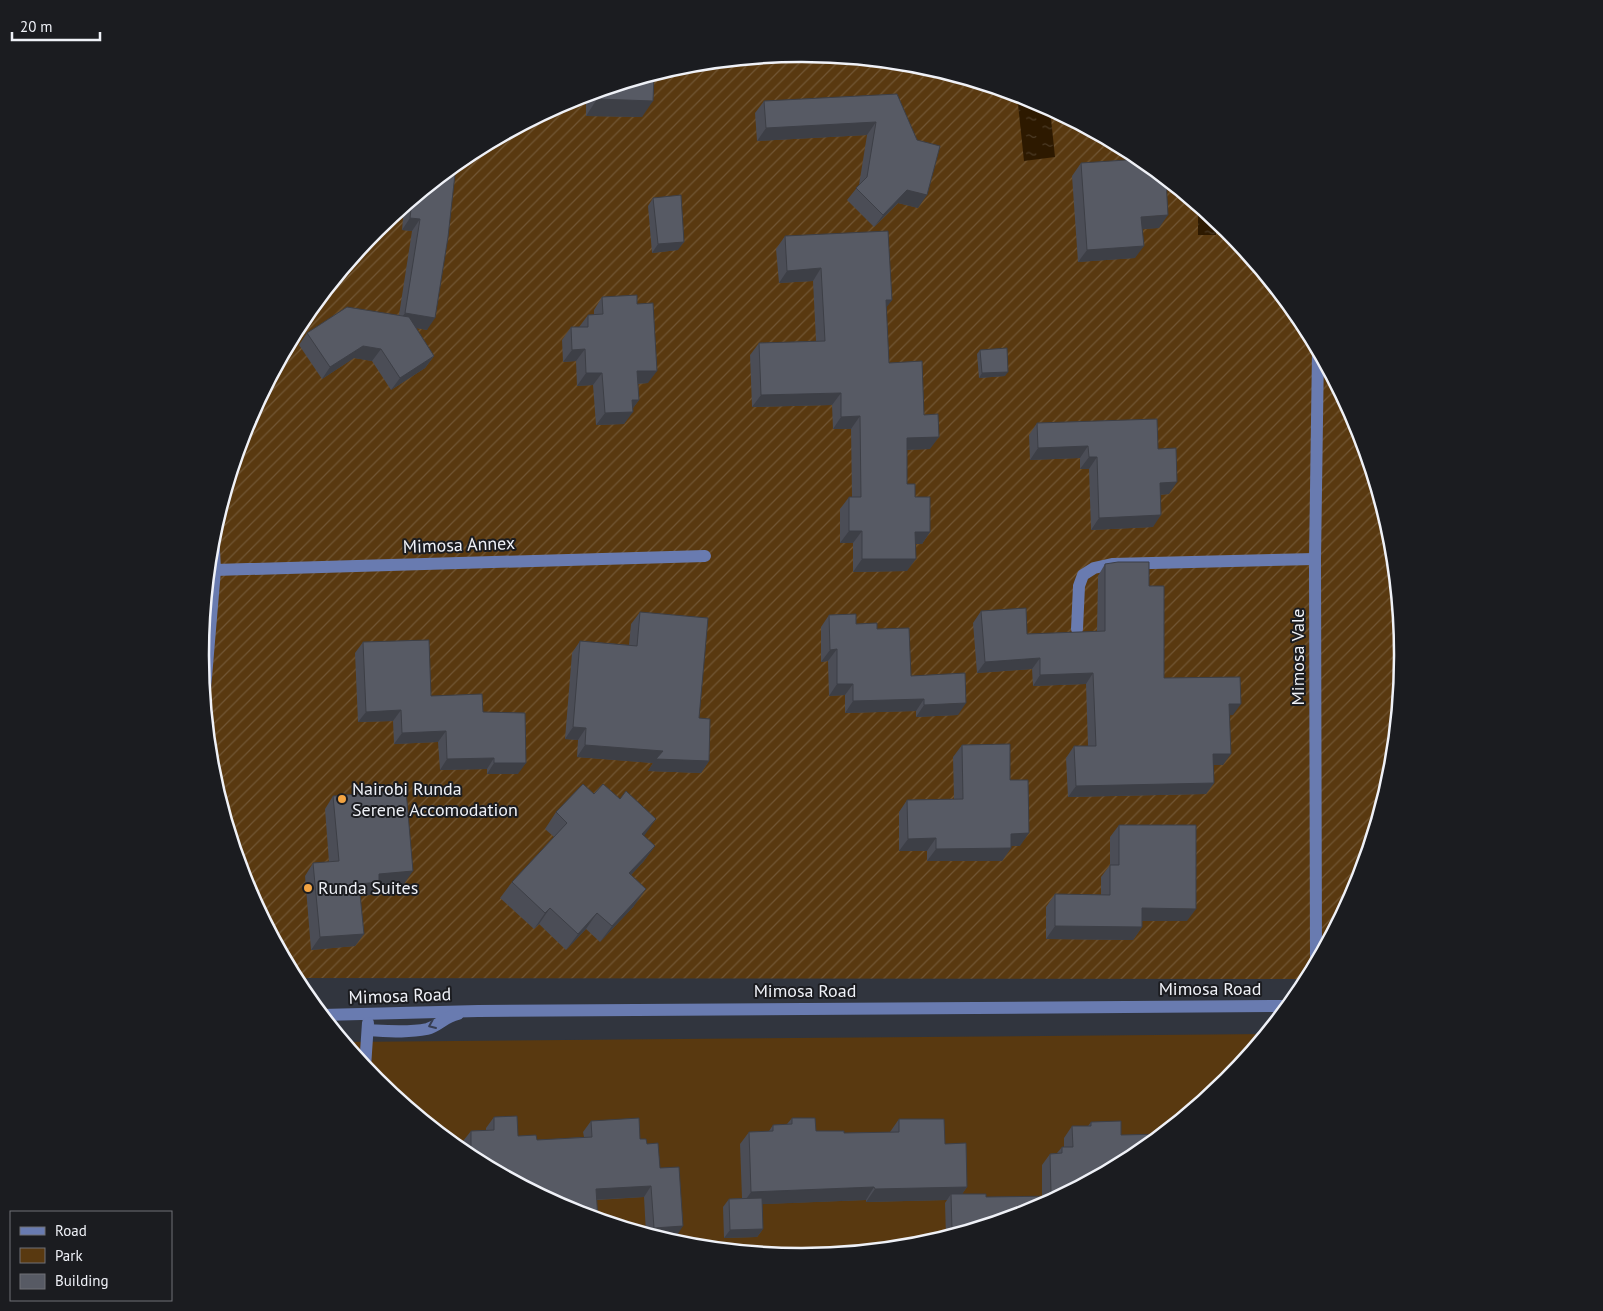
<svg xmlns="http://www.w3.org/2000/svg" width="1603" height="1311" font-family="'PT Sans',sans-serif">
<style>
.green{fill:#593910}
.garden{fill:url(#garden-furrows)}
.water{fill:url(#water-ripples)}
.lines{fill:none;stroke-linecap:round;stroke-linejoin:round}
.minor{stroke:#697bb0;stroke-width:12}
.wall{fill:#4b4d56}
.shaded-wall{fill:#3d3f46}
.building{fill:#575a64;stroke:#3d3f46}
.oneway{stroke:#363d52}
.poi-dot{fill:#f3a442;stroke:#1b1c20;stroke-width:2}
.labels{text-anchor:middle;stroke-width:4;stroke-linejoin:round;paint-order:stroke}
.street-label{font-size:18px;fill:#eff1f7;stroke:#1b1c20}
.poi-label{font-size:18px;fill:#eff1f7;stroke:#1b1c20;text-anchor:start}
.rim{fill:none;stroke:#eff1f7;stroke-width:2.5}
</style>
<defs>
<pattern id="garden-furrows" width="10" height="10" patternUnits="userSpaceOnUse" patternTransform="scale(1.25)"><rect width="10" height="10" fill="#593910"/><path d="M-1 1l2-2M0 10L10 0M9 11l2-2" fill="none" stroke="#715634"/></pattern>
<pattern id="water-ripples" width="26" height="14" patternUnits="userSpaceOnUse" patternTransform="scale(1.25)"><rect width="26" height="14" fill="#2d1900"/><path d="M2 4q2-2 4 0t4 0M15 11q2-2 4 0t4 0" fill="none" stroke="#4c3b26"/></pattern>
</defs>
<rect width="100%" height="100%" fill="#31353e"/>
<polygon class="green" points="1266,1034 1227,1081 1136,1156 1032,1212 919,1246 802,1257 684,1246 571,1211 467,1156 376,1081 344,1042"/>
<polygon class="garden" points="802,54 919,65 1032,100 1136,155 1227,230 1302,321 1358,425 1392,538 1403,656 1392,773 1357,886 1308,979 295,978 245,886 211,773 200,655 211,538 246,425 301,321 376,230 467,155 571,99 684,65"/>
<g class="water">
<polygon points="1036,102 1050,109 1055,157 1024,161 1018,104"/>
<polygon points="1198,206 1216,221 1216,235 1198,235"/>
</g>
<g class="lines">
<g class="minor">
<polyline points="215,570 705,556"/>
<polyline points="1077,629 1079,586 1083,575 1094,568 1112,564 1315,559"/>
<polyline points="204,701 215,570 213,531"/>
<polyline points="1316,963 1315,559 1318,351"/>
<polyline points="322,1015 478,1011 1289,1006"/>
<path d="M368 1030C387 1031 408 1033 427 1029 439 1026 444 1017 458 1014"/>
<polyline points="365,1067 368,1023"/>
</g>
</g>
<g class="wall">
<polygon points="654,75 642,117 586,116 586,101 571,99"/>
<polygon points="897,94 918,208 898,203 874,227 847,200 859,185 867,135 757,141 755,113 764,101"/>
<polygon points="1081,163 1159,228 1142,229 1135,258 1078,262 1072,176"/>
<polygon points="456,165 427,330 416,328 434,356 425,368 391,390 372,361 354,358 322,379 299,345 307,333 399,315 412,231 402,230 404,207"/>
<polygon points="653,198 678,250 652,253 648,206"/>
<polygon points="785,236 892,300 886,307 889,363 924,415 930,449 907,450 907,484 915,497 930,532 922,544 916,544 907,571 853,572 853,543 840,543 840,509 849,497 852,497 851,429 833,429 832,405 752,407 750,355 759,343 816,341 813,281 779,283 776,249"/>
<polygon points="602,297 637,304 648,383 638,384 639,400 633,408 624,424 596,425 593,385 577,386 576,361 563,362 562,340 571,327 579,327 588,315 594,315 594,310"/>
<polygon points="980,350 1005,376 979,378 977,354"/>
<polygon points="1037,423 1158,449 1169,494 1160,495 1153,527 1091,530 1089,469 1080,469 1080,458 1030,460 1029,435"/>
<polygon points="1105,564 1149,586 1164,678 1233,715 1230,715 1223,765 1213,765 1214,783 1206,794 1068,797 1066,758 1074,746 1088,746 1086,684 1033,686 1032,669 977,673 973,623 981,611 1027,634 1097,632 1098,576"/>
<polygon points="640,612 699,718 709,761 701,773 648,771 653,763 577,757 578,740 565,739 572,653 580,641 629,645 631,624"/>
<polygon points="829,615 856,624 877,629 911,676 958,715 916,717 916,711 845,713 845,695 829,696 828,661 821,662 821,627"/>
<polygon points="363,642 431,696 483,712 518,774 487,774 487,769 440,770 438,742 394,744 393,721 358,722 355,653"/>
<polygon points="962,745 1010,780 1020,846 1011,846 1011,848 1002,861 927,861 927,851 899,851 899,812 907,800 954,799 953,757"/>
<polygon points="594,794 644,836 655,846 643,862 631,875 634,906 600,942 586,929 566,950 539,924 534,929 500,898 512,882 554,837 545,829 556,812"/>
<polygon points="333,796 404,884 377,886 370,895 360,896 364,934 355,946 311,950 305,876 313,863 329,862 325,809"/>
<polygon points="1119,825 1187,921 1142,921 1142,927 1133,940 1046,939 1046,907 1055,894 1101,895 1101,877 1110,865 1110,837"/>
<polygon points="494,1117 518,1136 537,1140 584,1137 583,1132 591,1121 640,1139 647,1144 660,1168 676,1237 658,1238 646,1234 644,1197 597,1200 463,1147 463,1141 471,1131 486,1130 486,1128"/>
<polygon points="792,1118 816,1131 844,1133 890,1132 899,1119 945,1144 967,1187 962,1194 986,1197 1042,1197 1042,1165 1050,1154 1057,1153 1062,1147 1064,1147 1064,1138 1072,1126 1088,1126 1091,1122 1121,1135 1032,1212 946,1237 945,1203 947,1200 866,1202 866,1200 762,1204 763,1229 757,1237 724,1238 723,1207 729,1199 742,1198 740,1144 749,1132 769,1131 773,1125 787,1124"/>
</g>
<g class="shaded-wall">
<polygon points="591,93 586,101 569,101 571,99"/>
<polygon points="597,99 653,101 642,117 586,116"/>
<polygon points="876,122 867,135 757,141 766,128"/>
<polygon points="907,190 927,195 918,208 898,203 874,227 883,215"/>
<polygon points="1168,215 1159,228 1133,230 1141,217"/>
<polygon points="410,218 420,219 412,231 402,230"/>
<polygon points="684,242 678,250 652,253 658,244"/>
<polygon points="1144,246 1135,258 1078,262 1087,250"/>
<polygon points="821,268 813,281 779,283 787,271"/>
<polygon points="886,300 892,300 883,312"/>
<polygon points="405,313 435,318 427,330 397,324"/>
<polygon points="363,346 381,349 372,361 354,358 322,379 330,367"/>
<polygon points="585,349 576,361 563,362 572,350"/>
<polygon points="434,356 425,368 391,390 400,378"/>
<polygon points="637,371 657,371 648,383 628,384"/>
<polygon points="1008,372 1005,376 979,378 982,373"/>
<polygon points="586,373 602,373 593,385 577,386"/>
<polygon points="841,393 832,405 752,407 761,395"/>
<polygon points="632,400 639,400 630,412 633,412 624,424 596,425 605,413"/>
<polygon points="860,416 851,429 833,429 841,417"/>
<polygon points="939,437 930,449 898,450 907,438"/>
<polygon points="1088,446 1080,458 1030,460 1038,448"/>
<polygon points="1089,457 1097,457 1089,469 1080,469"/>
<polygon points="1177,482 1169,494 1152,495 1160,483"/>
<polygon points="1161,515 1153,527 1091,530 1099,518"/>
<polygon points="849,531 862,531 853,543 840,543"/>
<polygon points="915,532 930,532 922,544 906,544"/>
<polygon points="862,559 916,559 907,571 853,572"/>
<polygon points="837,649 828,661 821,662 830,650"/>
<polygon points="1040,658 1032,669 977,673 985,662"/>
<polygon points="1093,673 1086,684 1033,686 1040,675"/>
<polygon points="837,684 853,684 845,695 829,696"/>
<polygon points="924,699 916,711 845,713 853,701"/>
<polygon points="966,703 958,715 916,717 924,705"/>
<polygon points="1229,704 1241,704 1233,715 1222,716"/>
<polygon points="401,710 393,721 358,722 366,712"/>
<polygon points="573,727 586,728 578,740 565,739"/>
<polygon points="446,731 438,742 394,744 402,733"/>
<polygon points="585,745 663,751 709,761 701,773 648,771 653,763 577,757"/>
<polygon points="1213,754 1231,754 1223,765 1205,765"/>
<polygon points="494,758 487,769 440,770 447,759"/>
<polygon points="494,763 526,763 518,774 487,774"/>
<polygon points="1214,783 1206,794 1068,797 1076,786"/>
<polygon points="656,819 644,836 631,851 642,834"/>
<polygon points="1029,833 1020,846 1003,846 1011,834"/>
<polygon points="936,838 927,851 899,851 908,839"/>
<polygon points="655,846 643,862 617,890 629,873"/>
<polygon points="1011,848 1002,861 927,861 936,849"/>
<polygon points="413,871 404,884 377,886 370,895 351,897 359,884 379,874"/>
<polygon points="646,889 634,906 600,942 612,926"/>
<polygon points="550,908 539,924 534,929 545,913"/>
<polygon points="1142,908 1196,909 1187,921 1134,921"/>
<polygon points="597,913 586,929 566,950 578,934"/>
<polygon points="1055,926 1142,927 1133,940 1046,939"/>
<polygon points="364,934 355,946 311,950 320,937"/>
<polygon points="651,1186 644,1197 589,1200 596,1189"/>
<polygon points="874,1187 866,1200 742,1205 751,1192"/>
<polygon points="967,1187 958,1200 951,1194 947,1200 866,1202 875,1189"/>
<polygon points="1069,1191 1047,1203 1042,1204 1051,1192"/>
<polygon points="683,1226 676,1237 658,1238 649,1235 654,1228"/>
<polygon points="763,1229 757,1237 724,1238 730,1230"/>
<polygon points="973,1229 947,1237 952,1230"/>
</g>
<g class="building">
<polygon points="654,75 653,101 597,99 597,92"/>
<polygon points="897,94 917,140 940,146 927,195 907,190 883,215 856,188 867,177 876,122 766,128 764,101"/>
<polygon points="1141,159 1166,180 1168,215 1141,217 1144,246 1087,250 1081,163"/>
<polygon points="456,165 448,237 435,318 405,313 420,219 410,218 412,201"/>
<polygon points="681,195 684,242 658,244 653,198"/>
<polygon points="888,231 892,300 886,300 889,363 922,361 924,415 938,414 939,437 907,438 907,484 915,484 915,497 930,497 930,532 915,532 916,559 862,559 862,531 849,531 849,497 861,497 860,416 841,417 841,393 761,395 759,343 825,341 821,268 787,271 785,236"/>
<polygon points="637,295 637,304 653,303 657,371 637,371 639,400 632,400 633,412 605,413 602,373 586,373 585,349 572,350 571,327 588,327 588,315 603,314 602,297"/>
<polygon points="347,307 409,317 434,356 400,378 381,349 363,346 330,367 307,333"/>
<polygon points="1007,348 1008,372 982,373 980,350"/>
<polygon points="1157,419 1158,449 1176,448 1177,482 1160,483 1161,515 1099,518 1097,457 1089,457 1088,446 1038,448 1037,423"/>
<polygon points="1118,562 1149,562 1149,586 1164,586 1164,678 1240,677 1241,704 1229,704 1231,754 1213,754 1214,783 1076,786 1074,746 1096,746 1093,673 1040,675 1040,658 985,662 981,611 1026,608 1027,634 1105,631 1105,564"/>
<polygon points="640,612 708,618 699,718 710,719 709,761 656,759 663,751 585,745 586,728 573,727 580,641 637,646"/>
<polygon points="856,614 856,624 877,623 877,629 909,628 911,676 965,673 966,703 924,705 924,699 853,701 853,684 837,684 837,649 830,650 829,615"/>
<polygon points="429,640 431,696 482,694 483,712 525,713 526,763 494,763 494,758 447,759 446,731 402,733 401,710 366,712 363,642"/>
<polygon points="1010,744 1010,780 1028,780 1029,833 1011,834 1011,848 936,849 936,838 908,839 907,800 963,799 962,745"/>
<polygon points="583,784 594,794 603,784 620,799 626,791 656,819 642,834 655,846 629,873 646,889 612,926 597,913 578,934 550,908 545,913 512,882 567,823 556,812"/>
<polygon points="406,790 413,871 379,874 379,882 359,884 364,934 320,937 313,863 339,861 333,796"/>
<polygon points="1119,825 1196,825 1196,909 1142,908 1142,927 1055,926 1055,894 1110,895 1110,865 1119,865"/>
<polygon points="517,1116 518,1136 536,1135 537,1140 592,1137 591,1121 639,1118 640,1139 646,1139 647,1144 658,1143 660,1168 679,1167 683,1226 654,1228 651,1186 596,1189 598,1220 571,1211 467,1156 456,1147 471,1146 471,1131 494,1130 494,1117"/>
<polygon points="792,1118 815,1118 816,1131 844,1131 844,1133 899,1132 899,1119 944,1119 945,1144 966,1143 967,1187 875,1189 874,1187 751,1192 749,1132 773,1131 773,1125 792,1124"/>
<polygon points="1121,1121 1121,1135 1163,1134 1136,1156 1069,1191 1051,1192 1050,1154 1062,1153 1062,1147 1073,1147 1072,1126 1091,1126 1091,1122"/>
<polygon points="951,1194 986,1194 986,1197 1060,1196 1032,1212 973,1229 952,1230"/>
<polygon points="762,1198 763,1229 730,1230 729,1199"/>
</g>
<defs><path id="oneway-chevron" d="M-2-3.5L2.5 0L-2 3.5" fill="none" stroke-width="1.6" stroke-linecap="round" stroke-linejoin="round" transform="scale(1.25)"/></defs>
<use class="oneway" href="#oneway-chevron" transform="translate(432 1025) rotate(157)"/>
<g class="poi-dot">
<circle cx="342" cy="799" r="5"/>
<circle cx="308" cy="888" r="5"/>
</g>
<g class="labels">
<g class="street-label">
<text transform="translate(459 545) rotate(-2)" y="6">Mimosa Annex</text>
<text transform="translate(1298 657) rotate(-90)" y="6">Mimosa Vale</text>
<text x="1210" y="995">Mimosa Road</text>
<text x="805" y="997">Mimosa Road</text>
<text transform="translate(400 996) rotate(-2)" y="6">Mimosa Road</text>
</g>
<g class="poi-label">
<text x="352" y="795">Nairobi Runda<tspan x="352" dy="21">Serene Accomodation</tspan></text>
<text x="318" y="894">Runda Suites</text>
</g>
</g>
<path d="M0 0H1603V1311H0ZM801 62H802A592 592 0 0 1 1394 654V656A592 592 0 0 1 802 1248H801A592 592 0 0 1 209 656V654A592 592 0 0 1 801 62Z" fill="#1b1c20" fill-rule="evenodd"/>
<path class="rim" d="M801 62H802A592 592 0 0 1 1394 654V656A592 592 0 0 1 802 1248H801A592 592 0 0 1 209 656V654A592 592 0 0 1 801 62Z"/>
<rect x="10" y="1211" width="162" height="90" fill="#1b1c20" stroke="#707176"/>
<rect x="20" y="1227" width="25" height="8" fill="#697bb0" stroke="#707176"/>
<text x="55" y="1236" font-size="15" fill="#eff1f7">Road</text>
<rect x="20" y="1248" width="25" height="15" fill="#593910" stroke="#707176"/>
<text x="55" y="1261" font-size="15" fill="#eff1f7">Park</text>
<rect x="20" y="1274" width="25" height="15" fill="#575a64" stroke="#707176"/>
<text x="55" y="1286" font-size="15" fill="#eff1f7">Building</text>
<path d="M12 32v8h88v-8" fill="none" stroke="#eff1f7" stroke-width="2.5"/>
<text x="20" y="32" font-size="15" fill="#eff1f7" stroke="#1b1c20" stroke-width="4" paint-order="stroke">20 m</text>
</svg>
